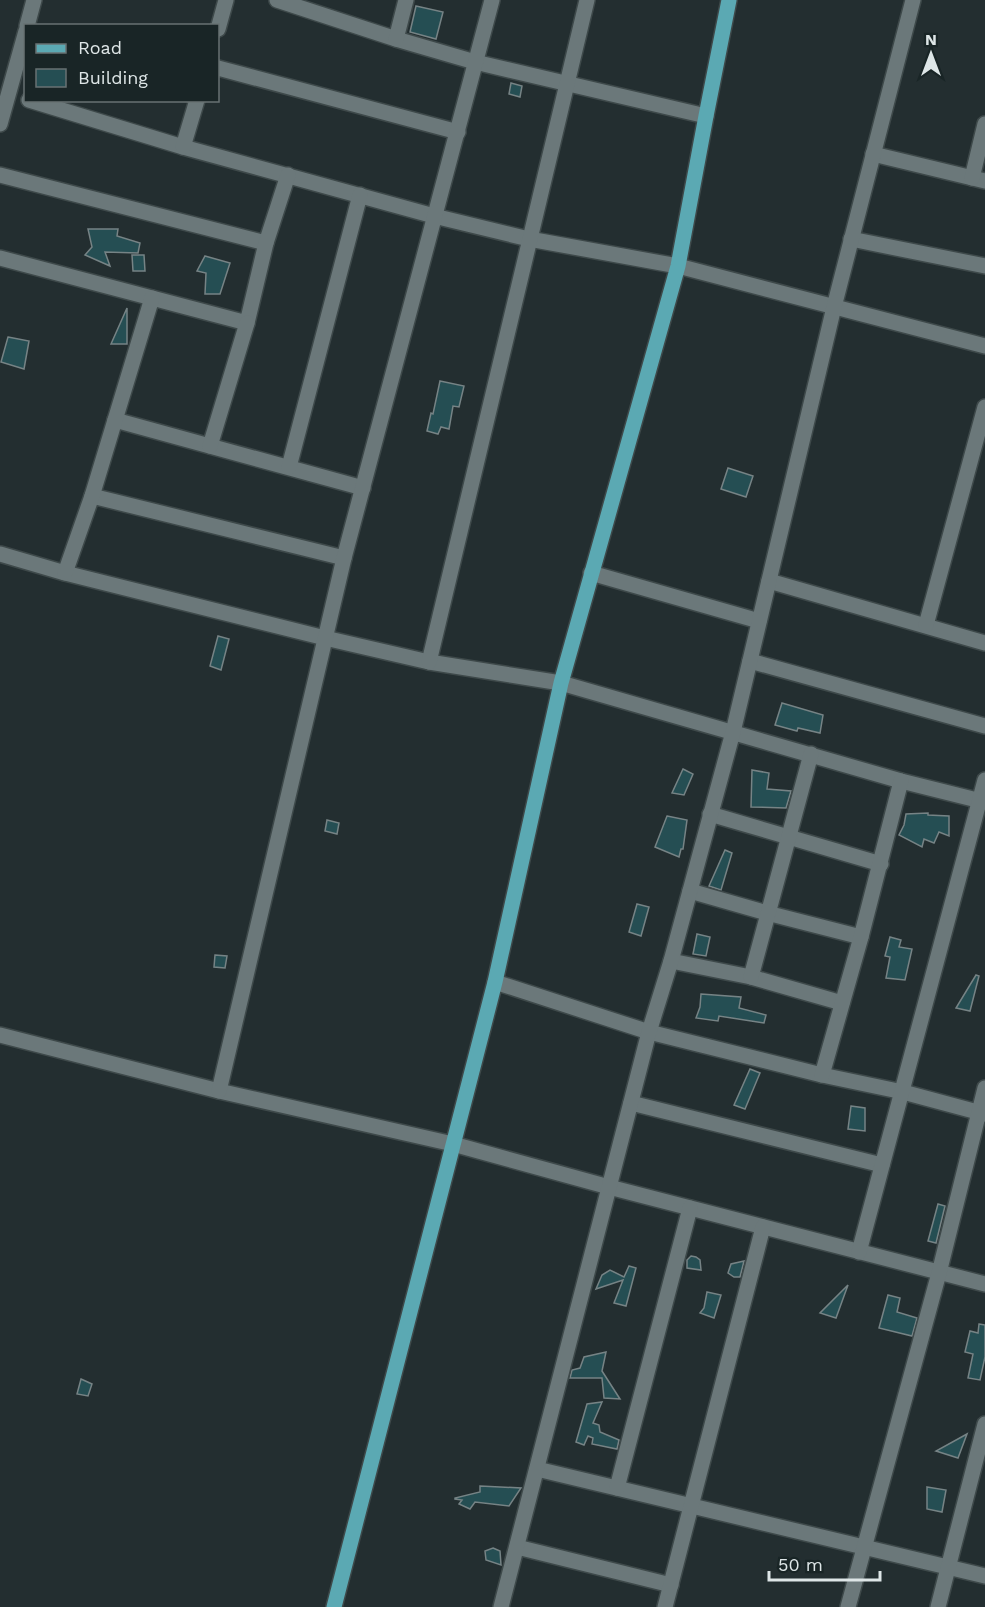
<svg xmlns="http://www.w3.org/2000/svg" width="985" height="1607" font-family="'Work Sans',sans-serif">
<style>
.building{fill:#254e53;stroke:#768385;stroke-width:1.5}
.lines{fill:none;stroke-linecap:round;stroke-linejoin:round}
.street-casing{stroke:#3e494a;stroke-width:18}
.primary-casing{stroke:#3e494a;stroke-width:18}
.street{stroke:#6b787a;stroke-width:15}
.primary{stroke:#5ba9b3;stroke-width:15}
</style>
<rect width="100%" height="100%" fill="#232e30"/>
<g class="building">
<polygon points="416,6 443,12 436,39 410,32"/>
<polygon points="511,83 522,86 520,97 509,94"/>
<polygon points="88,229 118,229 117,236 140,243 138,253 105,252 110,266 85,255 92,247"/>
<polygon points="132,255 144,255 145,271 133,271"/>
<polygon points="205,256 230,263 220,294 205,294 206,273 197,271"/>
<polygon points="127,308 127,344 111,344"/>
<polygon points="8,337 29,341 24,369 1,362"/>
<polygon points="440,381 464,386 459,407 453,406 449,429 441,427 438,434 427,431 431,413 433,414"/>
<polygon points="728,468 753,476 746,497 721,489"/>
<polygon points="218,636 229,639 221,670 210,666"/>
<polygon points="782,703 823,715 820,733 798,728 797,731 775,725"/>
<polygon points="683,769 693,774 684,795 672,793"/>
<polygon points="752,770 769,773 767,789 791,791 786,808 751,807"/>
<polygon points="928,813 928,815 949,816 949,836 939,832 934,843 924,839 922,847 899,835 904,825 906,814"/>
<polygon points="667,816 687,820 683,849 681,849 679,857 655,847"/>
<polygon points="327,820 339,823 337,834 325,831"/>
<polygon points="725,850 732,853 721,890 709,886"/>
<polygon points="637,904 649,907 641,936 629,932"/>
<polygon points="697,934 710,937 706,956 693,954"/>
<polygon points="890,937 901,940 899,947 912,949 905,980 886,978 890,957 885,956"/>
<polygon points="215,955 227,956 225,968 214,967"/>
<polygon points="976,975 979,976 970,1011 956,1008"/>
<polygon points="701,994 741,997 739,1008 766,1015 764,1023 719,1016 718,1021 696,1018 700,1007"/>
<polygon points="750,1069 760,1073 745,1109 734,1105"/>
<polygon points="851,1106 865,1108 865,1131 848,1129"/>
<polygon points="938,1204 945,1206 936,1243 928,1241"/>
<polygon points="691,1256 696,1257 700,1260 701,1270 687,1268 687,1260"/>
<polygon points="744,1261 740,1277 734,1277 728,1273 731,1264"/>
<polygon points="629,1266 636,1268 626,1306 614,1303 623,1280 596,1289 602,1275 610,1270 624,1277"/>
<polygon points="848,1285 836,1318 820,1313"/>
<polygon points="707,1292 721,1295 714,1318 700,1313 704,1308"/>
<polygon points="888,1295 900,1298 897,1312 917,1318 912,1336 879,1328"/>
<polygon points="979,1324 985,1325 985,1357 980,1380 968,1378 973,1354 965,1352 970,1331 978,1333"/>
<polygon points="606,1352 602,1371 620,1399 604,1398 602,1378 570,1378 572,1370 580,1368 584,1357"/>
<polygon points="81,1379 92,1384 88,1396 77,1394"/>
<polygon points="602,1402 593,1423 599,1425 600,1432 619,1440 617,1449 592,1444 593,1438 588,1436 584,1445 576,1442 587,1404"/>
<polygon points="967,1434 958,1458 936,1451"/>
<polygon points="480,1486 521,1488 509,1506 475,1502 470,1509 459,1504 462,1500 455,1499 455,1498 480,1492"/>
<polygon points="927,1487 946,1490 942,1512 927,1509"/>
<polygon points="493,1548 500,1551 501,1565 486,1560 485,1551"/>
</g>
<g class="lines">
<g class="street-casing">
<g id="street">
<polyline points="277,0 396,39 475,62 706,116"/>
<polyline points="27,26 34,0"/>
<polyline points="218,29 226,0"/>
<polyline points="396,39 406,0"/>
<polyline points="218,68 458,132"/>
<polyline points="29,100 183,147 434,216 529,239 678,266 985,346"/>
<polyline points="0,124 26,31"/>
<polyline points="183,147 197,100"/>
<polyline points="873,154 985,181"/>
<polyline points="0,175 266,243"/>
<polyline points="972,178 985,124"/>
<polyline points="851,239 985,266"/>
<polyline points="0,258 247,323 266,243 288,175"/>
<polyline points="115,420 363,488"/>
<polyline points="210,446 247,323"/>
<polyline points="289,467 360,195"/>
<polyline points="92,496 344,558"/>
<polyline points="0,554 65,573 325,638 429,662 561,683 901,781 985,802"/>
<polyline points="65,573 92,496 152,298"/>
<polyline points="591,573 759,621"/>
<polyline points="769,581 985,643"/>
<polyline points="926,625 985,407"/>
<polyline points="750,661 985,726"/>
<polyline points="429,662 587,0"/>
<polyline points="710,814 881,864"/>
<polyline points="690,891 767,913 861,937"/>
<polyline points="671,961 751,977 842,1003"/>
<polyline points="751,977 811,754"/>
<polyline points="495,982 649,1032 822,1075 903,1092 985,1114"/>
<polyline points="0,1035 219,1091 453,1144 609,1187 985,1284"/>
<polyline points="822,1075 861,937 901,781"/>
<polyline points="219,1091 344,558 492,0"/>
<polyline points="631,1103 882,1165"/>
<polyline points="859,1252 985,780"/>
<polyline points="537,1469 985,1576"/>
<polyline points="617,1488 690,1208"/>
<polyline points="517,1547 671,1585"/>
<polyline points="501,1607 649,1032 671,961 733,732 834,307 913,0"/>
<polyline points="665,1607 763,1227"/>
<polyline points="848,1607 939,1273 985,1088"/>
<polyline points="938,1607 985,1424"/>
</g>
</g>
<g class="primary-casing">
<polyline id="primary" points="334,1607 495,982 561,683 678,266 706,116 729,0"/>
</g>
<use href="#street" class="street"/>
<use href="#primary" class="primary"/>
</g>
<rect x="24" y="24" width="195" height="78" fill="#192526" stroke="#687273" stroke-width="1.5"/>
<rect x="36" y="44" width="30" height="9" fill="#5ba9b3" stroke="#687273" stroke-width="1.5"/>
<text x="78" y="54" font-size="18" fill="#dee6e7">Road</text>
<rect x="36" y="69" width="30" height="18" fill="#254e53" stroke="#687273" stroke-width="1.5"/>
<text x="78" y="84" font-size="18" fill="#dee6e7">Building</text>
<g transform="translate(931 54)" stroke="#192526" stroke-width="4.5" paint-order="stroke">
<path d="M0-4.5L10 22L0 15L-10 22Z" fill="#dee6e7"/>
<text y="-9" font-size="16" font-weight="bold" text-anchor="middle" fill="#dee6e7">N</text>
</g>
<path d="M769 1571v9h111v-9" fill="none" stroke="#dee6e7" stroke-width="3"/>
<text x="778" y="1571" font-size="18" fill="#dee6e7" stroke="#192526" stroke-width="4.5" paint-order="stroke">50 m</text>
</svg>
